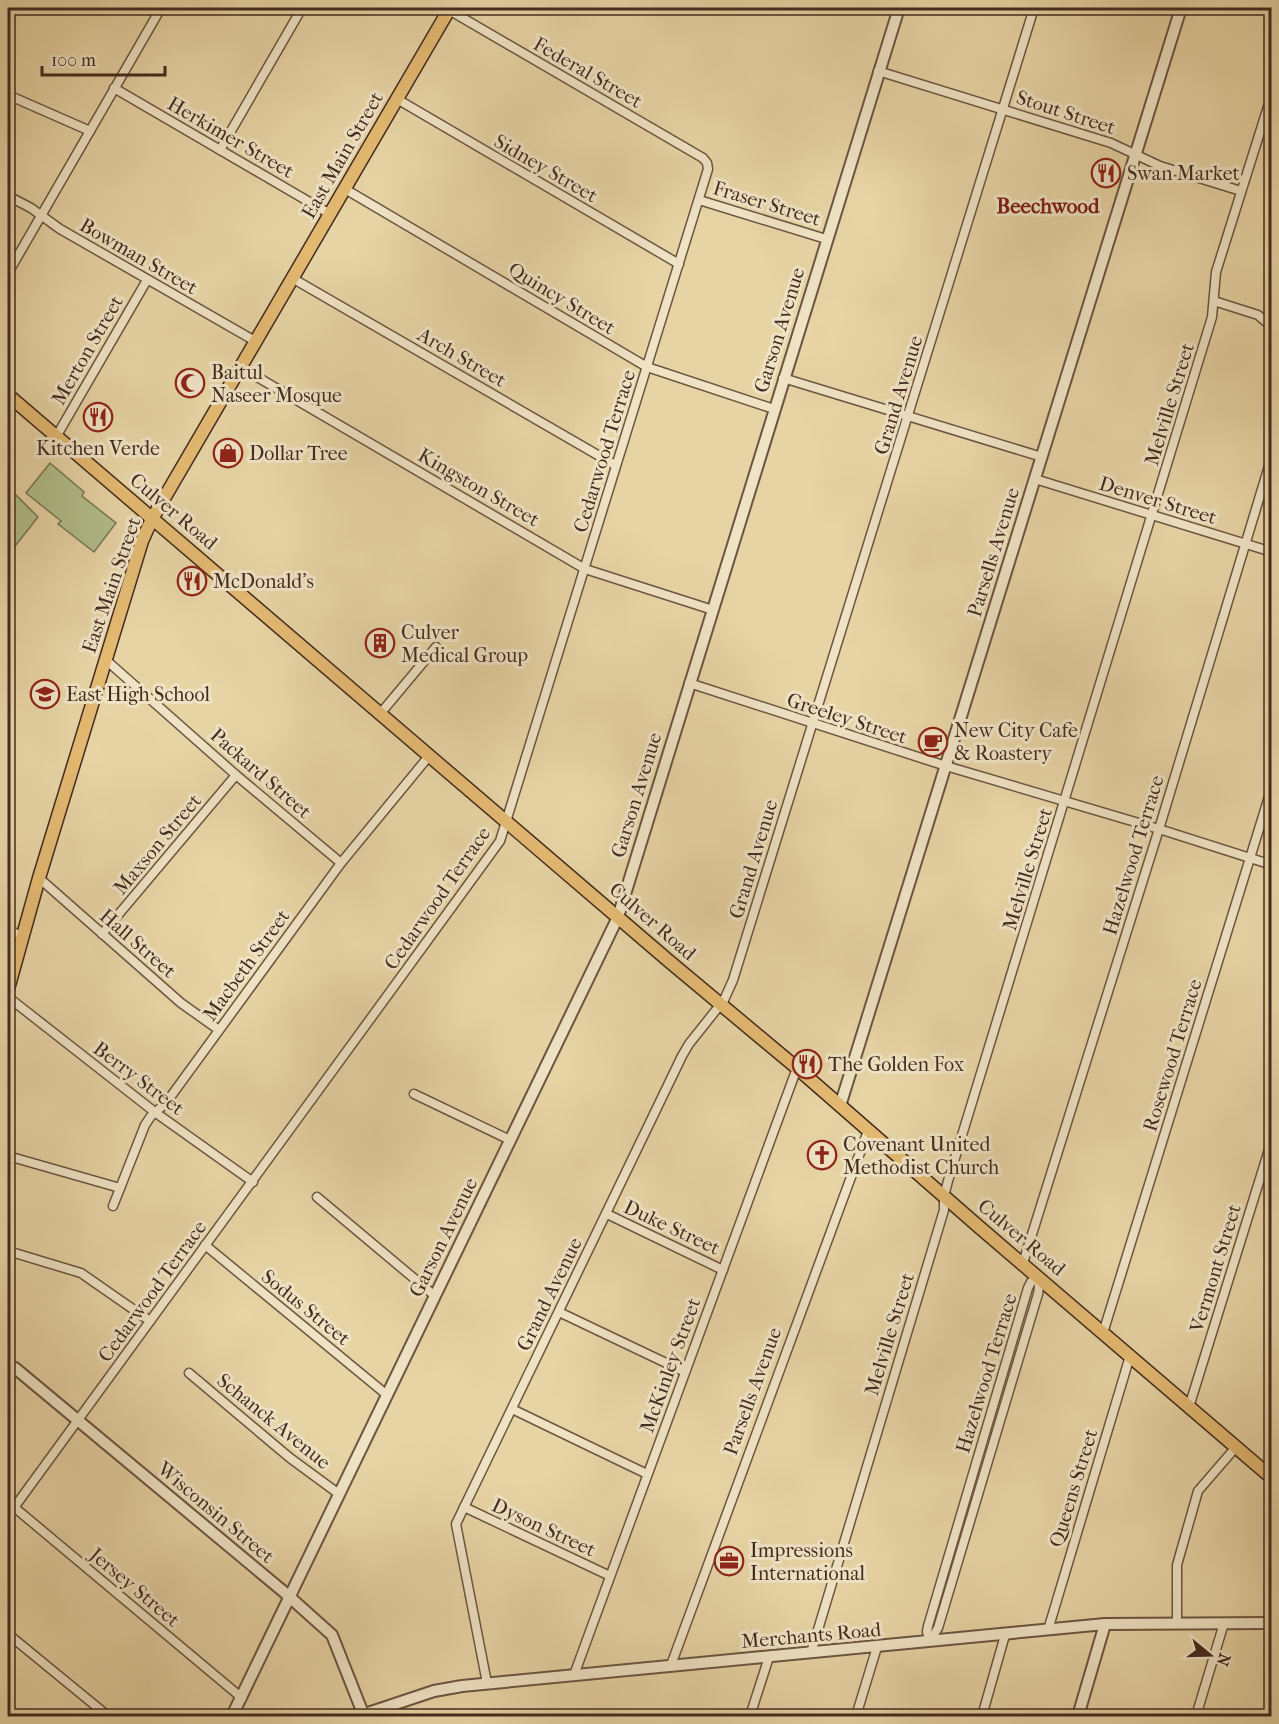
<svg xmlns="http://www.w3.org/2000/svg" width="1279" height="1724" font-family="'IM FELL French Canon',serif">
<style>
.green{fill:#b1be8a;stroke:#7a7456;stroke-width:1.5}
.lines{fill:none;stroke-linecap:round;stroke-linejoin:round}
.minor-casing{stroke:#6c5542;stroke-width:11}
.tertiary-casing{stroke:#6c5542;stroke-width:14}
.primary-casing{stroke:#432b21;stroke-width:15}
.minor{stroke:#efe3c4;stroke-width:8}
.tertiary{stroke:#efe3c4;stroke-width:10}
.primary{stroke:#e4ba72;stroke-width:12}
.labels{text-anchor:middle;stroke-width:6;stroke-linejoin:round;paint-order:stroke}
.street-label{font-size:20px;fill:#432b21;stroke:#efe3c4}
.poi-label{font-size:20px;fill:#432b21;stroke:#efe3c4;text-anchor:start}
.neighbourhood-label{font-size:21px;font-weight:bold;fill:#7a1f14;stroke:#efe3c4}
</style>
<rect width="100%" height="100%" fill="#e7d4a5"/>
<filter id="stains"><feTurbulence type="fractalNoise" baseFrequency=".00333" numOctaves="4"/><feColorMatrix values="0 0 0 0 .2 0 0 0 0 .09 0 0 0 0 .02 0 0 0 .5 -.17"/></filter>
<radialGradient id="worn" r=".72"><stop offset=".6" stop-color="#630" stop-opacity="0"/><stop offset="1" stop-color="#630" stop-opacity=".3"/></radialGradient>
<g class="green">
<polygon points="50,463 84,492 82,496 116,523 94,552 58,524 61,521 26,493"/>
<polygon points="8,487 38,517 8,555"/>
</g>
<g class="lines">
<g class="minor-casing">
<g id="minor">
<polyline points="878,71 1111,143 1160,166 1241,191"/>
<polyline points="114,88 330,214"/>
<polyline points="8,95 90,131"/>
<polyline points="397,99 679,264"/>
<polyline points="220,150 302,8"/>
<polyline points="345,189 647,367 774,409"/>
<polyline points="8,196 31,208 60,229 255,341"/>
<polyline points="699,200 826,239"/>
<polyline points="8,273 161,8"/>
<polyline points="292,278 615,465"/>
<polyline points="1214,301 1258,315 1272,327"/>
<polyline points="240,367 585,569 713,610"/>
<polyline points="783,378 1042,457"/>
<polyline points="56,437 147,280"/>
<polyline points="1035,479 1272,552"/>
<polyline points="106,660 236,775 341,863"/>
<polyline points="689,683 946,766 1159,829 1272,865"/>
<polyline points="380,714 436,647"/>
<polyline points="39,878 181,1003 219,1030"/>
<polyline points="8,929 22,937"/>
<polyline points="102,934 236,775"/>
<polyline points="8,997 156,1113 253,1182"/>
<polyline points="414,1094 510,1140"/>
<polyline points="8,1156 120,1188"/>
<polyline points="317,1197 435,1296"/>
<polyline points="113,1206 145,1125 151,1116 166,1103 341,863 429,756"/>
<polyline points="607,1214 723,1270"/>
<polyline points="205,1245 387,1395"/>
<polyline points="8,1251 81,1273 150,1321"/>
<polyline points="1023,1263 1159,829 1272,456"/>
<polyline points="559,1312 685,1372"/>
<polyline points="1103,1333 1272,787"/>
<polyline points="189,1373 290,1458 339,1494"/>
<polyline points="1189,1407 1272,1140"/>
<polyline points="512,1409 647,1474"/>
<polyline points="8,1502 242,1698"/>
<polyline points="464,1507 610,1576"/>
<polyline points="8,1516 500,841 708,169 707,163 703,158 449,10"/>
<polyline points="1177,1623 1177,1565 1198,1491 1236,1447"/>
<polyline points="1048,1630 1130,1356"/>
<polyline points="8,1634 108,1716"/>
<polyline points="930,1641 927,1632 928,1626 1028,1288 1031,1282 1038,1277"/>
<polyline points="930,1641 938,1628 1038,1294 1039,1287 1038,1277"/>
<polyline points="811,1653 944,1210 944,1196 948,1181 1212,317 1216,272 1272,94"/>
<polyline points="671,1665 868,1131"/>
<polyline points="574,1675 797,1068"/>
<polyline points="487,1683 456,1524 682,1056 689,1044 724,1000 733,980 1034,8"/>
<polyline points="750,1716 769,1657"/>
<polyline points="856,1716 877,1647"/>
<polyline points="982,1716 1005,1635"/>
<polyline points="1196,1716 1224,1623"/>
</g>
</g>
<g class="tertiary-casing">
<g id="tertiary">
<polyline points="840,1106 1181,8"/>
<polyline points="8,1366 15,1368 284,1592 332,1635 364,1716"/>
<polyline points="232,1716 618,917 899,8"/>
<polyline points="359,1716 434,1691 462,1686 1105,1624 1272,1623"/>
<polyline points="1078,1716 1105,1624"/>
</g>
</g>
<g class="primary-casing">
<g id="primary">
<polyline points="8,395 670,962 797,1068 978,1226 1272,1478"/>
<polyline points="8,989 39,878 142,541 152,519 450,8"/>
</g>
</g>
<use href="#minor" class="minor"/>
<use href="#tertiary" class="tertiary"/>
<use href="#primary" class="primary"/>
</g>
<defs>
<g id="restaurant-ring" transform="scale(1.5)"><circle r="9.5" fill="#efe3c4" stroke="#8f2418" stroke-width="1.5"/><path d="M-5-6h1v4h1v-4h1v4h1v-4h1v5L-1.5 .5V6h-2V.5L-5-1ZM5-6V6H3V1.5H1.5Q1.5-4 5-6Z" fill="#8f2418"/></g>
<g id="mosque-ring" transform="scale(1.5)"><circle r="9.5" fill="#efe3c4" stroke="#8f2418" stroke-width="1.5"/><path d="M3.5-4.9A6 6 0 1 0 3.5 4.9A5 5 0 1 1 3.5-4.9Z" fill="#8f2418"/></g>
<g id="shop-ring" transform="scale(1.5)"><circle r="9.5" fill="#efe3c4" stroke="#8f2418" stroke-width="1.5"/><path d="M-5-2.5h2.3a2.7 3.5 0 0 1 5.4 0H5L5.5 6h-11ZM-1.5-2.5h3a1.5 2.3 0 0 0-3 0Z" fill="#8f2418"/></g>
<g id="building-ring" transform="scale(1.5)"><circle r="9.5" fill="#efe3c4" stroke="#8f2418" stroke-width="1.5"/><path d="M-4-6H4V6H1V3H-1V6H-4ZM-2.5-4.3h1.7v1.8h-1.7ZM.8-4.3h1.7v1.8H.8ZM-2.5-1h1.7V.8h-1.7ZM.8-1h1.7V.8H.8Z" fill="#8f2418"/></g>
<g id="school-ring" transform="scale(1.5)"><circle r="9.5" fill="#efe3c4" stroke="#8f2418" stroke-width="1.5"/><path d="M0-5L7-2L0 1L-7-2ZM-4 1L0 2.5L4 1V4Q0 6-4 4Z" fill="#8f2418"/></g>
<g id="cafe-ring" transform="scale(1.5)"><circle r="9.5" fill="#efe3c4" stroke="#8f2418" stroke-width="1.5"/><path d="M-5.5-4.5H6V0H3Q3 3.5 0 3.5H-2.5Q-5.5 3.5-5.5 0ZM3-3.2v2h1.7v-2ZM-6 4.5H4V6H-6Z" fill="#8f2418"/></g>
<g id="church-ring" transform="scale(1.5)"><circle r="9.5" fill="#efe3c4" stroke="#8f2418" stroke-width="1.5"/><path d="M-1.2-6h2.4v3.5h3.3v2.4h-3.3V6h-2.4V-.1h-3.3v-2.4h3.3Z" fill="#8f2418"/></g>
<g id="office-ring" transform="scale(1.5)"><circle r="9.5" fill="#efe3c4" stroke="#8f2418" stroke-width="1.5"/><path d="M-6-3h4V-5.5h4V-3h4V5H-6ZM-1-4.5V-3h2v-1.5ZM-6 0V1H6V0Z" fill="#8f2418"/></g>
</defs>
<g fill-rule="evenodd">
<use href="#restaurant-ring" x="1106" y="173"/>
<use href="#mosque-ring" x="190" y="383"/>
<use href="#restaurant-ring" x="98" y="417"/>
<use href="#shop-ring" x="228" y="453"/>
<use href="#restaurant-ring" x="192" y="581"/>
<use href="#building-ring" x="380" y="643"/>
<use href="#school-ring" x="45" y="694"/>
<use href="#cafe-ring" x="933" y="742"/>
<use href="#restaurant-ring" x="807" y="1064"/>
<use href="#church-ring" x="822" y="1155"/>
<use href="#office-ring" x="729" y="1561"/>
</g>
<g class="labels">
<g class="street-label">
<text transform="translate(588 72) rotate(30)" y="7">Federal Street</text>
<text transform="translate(1066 112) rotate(18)" y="7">Stout Street</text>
<text transform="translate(231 137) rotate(30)" y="7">Herkimer Street</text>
<text transform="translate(342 155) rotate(-60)" y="7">East Main Street</text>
<text transform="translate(546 168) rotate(30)" y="7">Sidney Street</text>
<text transform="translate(767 203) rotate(17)" y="7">Fraser Street</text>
<text transform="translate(139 256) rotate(30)" y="7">Bowman Street</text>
<text transform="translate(562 298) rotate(31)" y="7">Quincy Street</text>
<text transform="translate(779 330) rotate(-73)" y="7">Garson Avenue</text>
<text transform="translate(87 350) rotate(-60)" y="7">Merton Street</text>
<text transform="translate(462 357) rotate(30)" y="7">Arch Street</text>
<text transform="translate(898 395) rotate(-73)" y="7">Grand Avenue</text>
<text transform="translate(1169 404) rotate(-73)" y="7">Melville Street</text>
<text transform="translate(604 451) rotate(-73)" y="7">Cedarwood Terrace</text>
<text transform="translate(479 487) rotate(30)" y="7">Kingston Street</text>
<text transform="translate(1158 500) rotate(17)" y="7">Denver Street</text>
<text transform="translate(174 511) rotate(40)" y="7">Culver Road</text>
<text transform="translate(993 552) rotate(-73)" y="7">Parsells Avenue</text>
<text transform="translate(111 585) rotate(-71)" y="7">East Main Street</text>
<text transform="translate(847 718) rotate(18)" y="7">Greeley Street</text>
<text transform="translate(261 773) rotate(41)" y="7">Packard Street</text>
<text transform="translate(636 795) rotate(-73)" y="7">Garson Avenue</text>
<text transform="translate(157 844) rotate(-50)" y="7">Maxson Street</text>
<text transform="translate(1133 855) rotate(-73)" y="7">Hazelwood Terrace</text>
<text transform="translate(753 859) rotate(-73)" y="7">Grand Avenue</text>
<text transform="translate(1027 869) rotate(-73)" y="7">Melville Street</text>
<text transform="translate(437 898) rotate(-55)" y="7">Cedarwood Terrace</text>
<text transform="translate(653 921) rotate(41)" y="7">Culver Road</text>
<text transform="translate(138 943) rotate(41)" y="7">Hall Street</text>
<text transform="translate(246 965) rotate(-54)" y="7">Macbeth Street</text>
<text transform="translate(1172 1055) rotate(-73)" y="7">Rosewood Terrace</text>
<text transform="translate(139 1078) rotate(37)" y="7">Berry Street</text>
<text transform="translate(672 1227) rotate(25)" y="7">Duke Street</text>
<text transform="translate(443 1237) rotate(-64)" y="7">Garson Avenue</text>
<text transform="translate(1022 1237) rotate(40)" y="7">Culver Road</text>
<text transform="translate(1215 1268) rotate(-73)" y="7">Vermont Street</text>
<text transform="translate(152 1291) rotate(-54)" y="7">Cedarwood Terrace</text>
<text transform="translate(549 1294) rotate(-64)" y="7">Grand Avenue</text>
<text transform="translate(306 1307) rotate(39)" y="7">Sodus Street</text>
<text transform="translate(889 1334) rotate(-73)" y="7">Melville Street</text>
<text transform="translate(670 1365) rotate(-70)" y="7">McKinley Street</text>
<text transform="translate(986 1373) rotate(-73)" y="7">Hazelwood Terrace</text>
<text transform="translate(752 1391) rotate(-70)" y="7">Parsells Avenue</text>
<text transform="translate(274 1421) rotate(39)" y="7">Schanck Avenue</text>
<text transform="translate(1073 1488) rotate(-73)" y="7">Queens Street</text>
<text transform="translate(216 1512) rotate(40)" y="7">Wisconsin Street</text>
<text transform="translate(544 1527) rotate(25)" y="7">Dyson Street</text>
<text transform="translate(135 1587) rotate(40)" y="7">Jersey Street</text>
<text transform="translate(811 1635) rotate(-5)" y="7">Merchants Road</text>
</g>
<g class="poi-label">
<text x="1127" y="180">Swan Market</text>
<text x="211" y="379">Baitul<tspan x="211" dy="23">Naseer Mosque</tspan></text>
<text x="98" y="455" text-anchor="middle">Kitchen Verde</text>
<text x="249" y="460">Dollar Tree</text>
<text x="213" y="588">McDonald's</text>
<text x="401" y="639">Culver<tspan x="401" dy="23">Medical Group</tspan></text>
<text x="66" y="701">East High School</text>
<text x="954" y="737">New City Cafe<tspan x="954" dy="23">&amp; Roastery</tspan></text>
<text x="828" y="1071">The Golden Fox</text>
<text x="843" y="1151">Covenant United<tspan x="843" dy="23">Methodist Church</tspan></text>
<text x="750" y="1557">Impressions<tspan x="750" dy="23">International</tspan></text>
</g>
<g class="neighbourhood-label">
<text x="1048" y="213">Beechwood</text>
</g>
</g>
<rect width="1279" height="1724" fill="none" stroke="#e7d4a5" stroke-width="30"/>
<rect x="9" y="9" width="1261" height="1706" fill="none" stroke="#432b21" stroke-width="3"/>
<rect x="15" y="15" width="1249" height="1694" fill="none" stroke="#432b21" stroke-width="1.5"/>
<g transform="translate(1210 1655) rotate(109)" stroke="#efe3c4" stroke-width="4.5" paint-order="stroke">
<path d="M0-4.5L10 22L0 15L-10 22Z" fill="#432b21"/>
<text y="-9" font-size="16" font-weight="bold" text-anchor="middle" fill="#432b21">N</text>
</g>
<path d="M42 66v9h123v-9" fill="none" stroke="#432b21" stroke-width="3"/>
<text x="51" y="66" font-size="18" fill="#432b21" stroke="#efe3c4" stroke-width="4.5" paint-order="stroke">100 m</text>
<rect width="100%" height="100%" filter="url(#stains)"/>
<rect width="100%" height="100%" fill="url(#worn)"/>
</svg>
